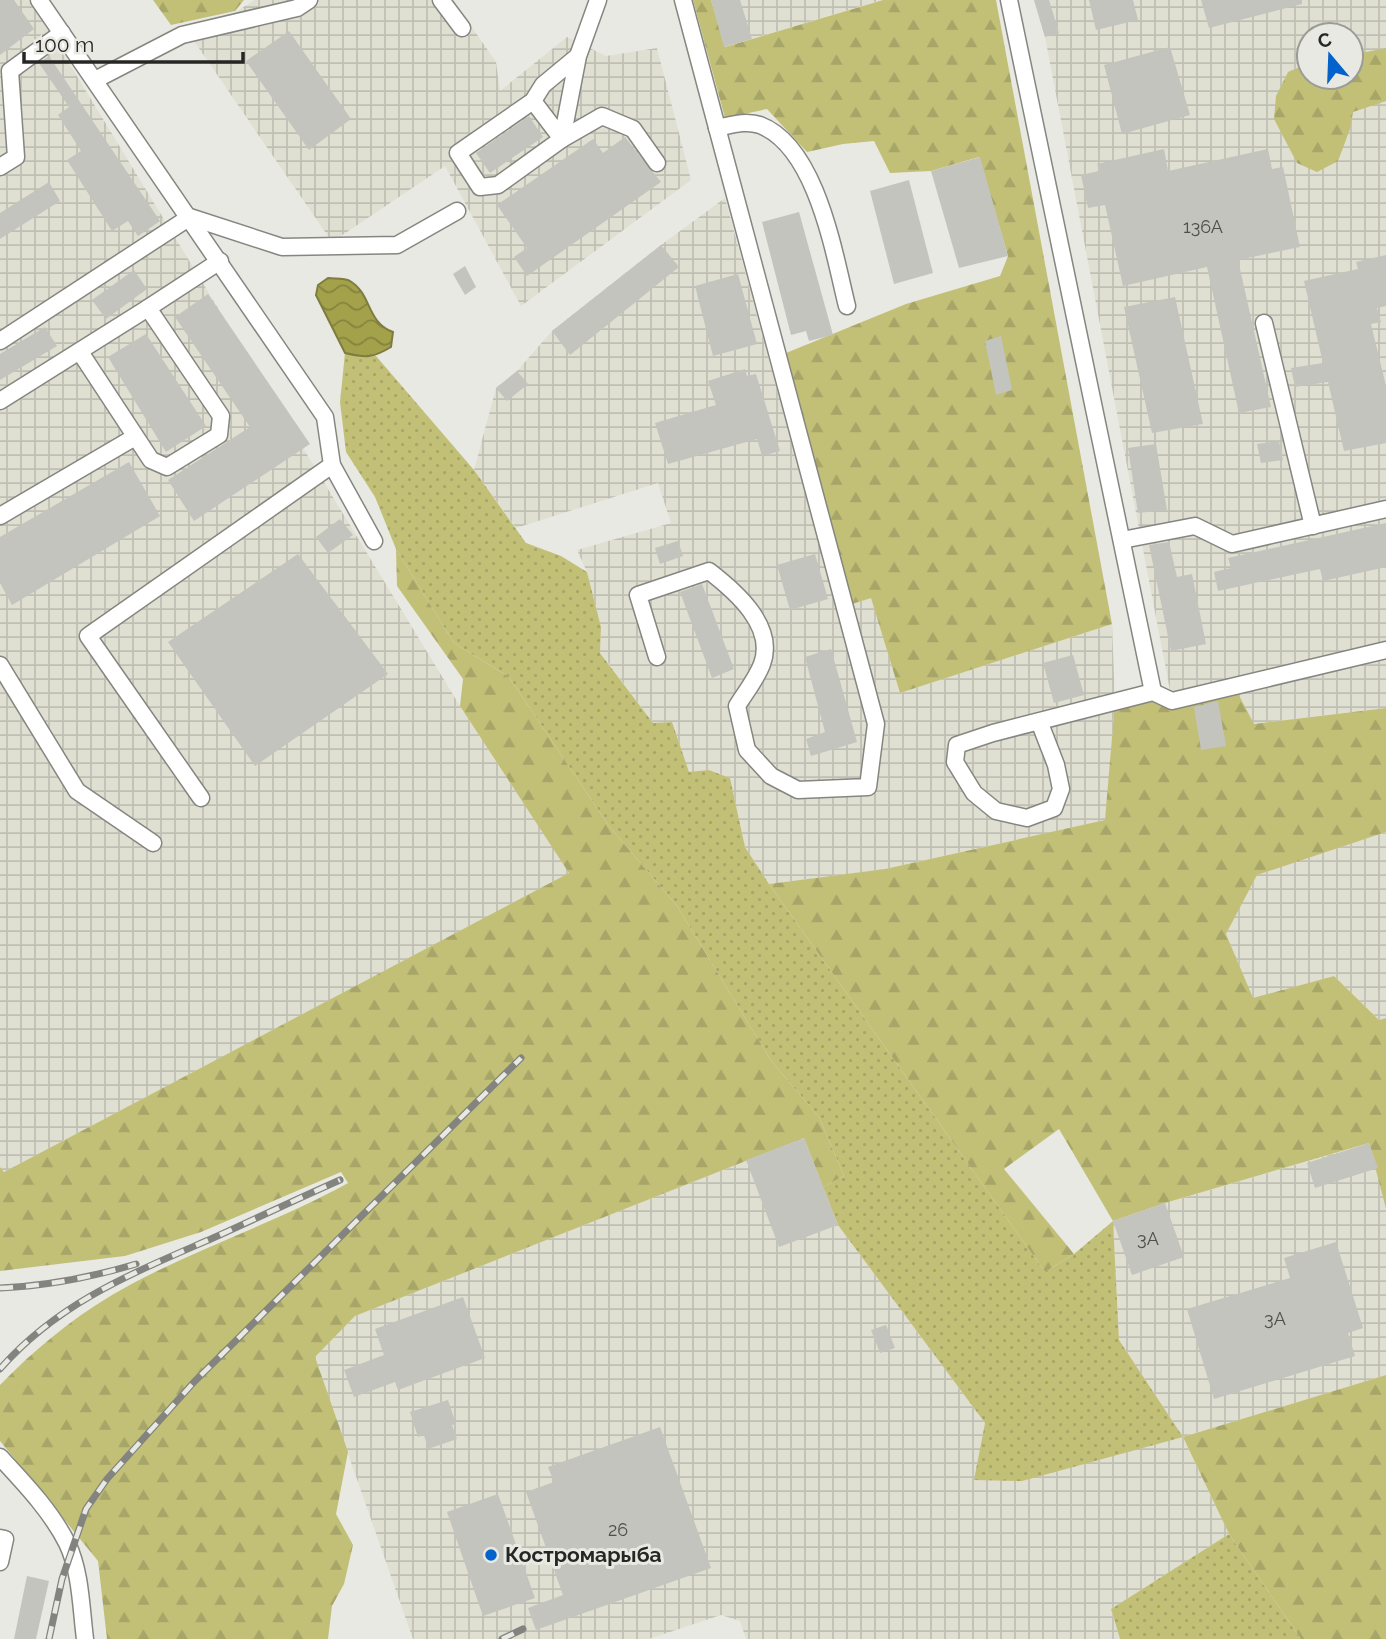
<svg xmlns="http://www.w3.org/2000/svg" width="1386" height="1639" font-family="Raleway,sans-serif">
<style>
.industrial{fill:url(#industrial-grid);fill-rule:evenodd}
.grass{fill:url(#grass-dots)}
.forest{fill:url(#forest-firs)}
.water{fill:url(#water-waves);stroke:#7e7c3f;stroke-width:2}
.building{fill:#c4c4be}
.lines{fill:none;stroke-linecap:round;stroke-linejoin:round}
.minor-casing{stroke:#868681;stroke-width:19}
.minor{stroke:#fff;stroke-width:16}
.rail-casing{stroke:#83837f;stroke-width:7}
.rail{stroke:#e9e9e3;stroke-width:4.5;stroke-dasharray:13;stroke-linecap:butt}
.poi-dot{fill:#0362cb;stroke:#e9e9e3;stroke-width:2.5}
.labels{text-anchor:middle;stroke-width:6;stroke-linejoin:round;paint-order:stroke}
.number-label{font-size:18px;fill:#4e4e4a}
.poi-label{font-size:21px;font-weight:bold;fill:#262624;stroke:#e9e9e3;text-anchor:start}
</style>
<defs>
<pattern id="industrial-grid" width="8" height="8" patternUnits="userSpaceOnUse" patternTransform="scale(1.75)"><rect width="8" height="8" fill="#dfdfd2"/><path d="M0 4h8M4 0v8" fill="none" stroke="#bfbfb4"/></pattern>
<pattern id="grass-dots" width="8" height="8" patternUnits="userSpaceOnUse" patternTransform="scale(1.75)"><rect width="8" height="8" fill="#c2c077"/><path d="M2 2h.1M6 6h.1" fill="none" stroke="#a7a567" stroke-width="1.8" stroke-linecap="round"/></pattern>
<pattern id="forest-firs" width="22" height="20" patternUnits="userSpaceOnUse" patternTransform="scale(1.75)"><rect width="22" height="20" fill="#c2c077"/><path d="M5 1l3.5 6h-7zM16 11l3.5 6h-7z" fill="#a7a567"/></pattern>
<pattern id="water-waves" width="16" height="10" patternUnits="userSpaceOnUse" patternTransform="scale(1.75)"><rect width="16" height="10" fill="#a4a14b"/><path d="M0 5q4-4 8 0t8 0" fill="none" stroke="#85833e"/></pattern>
</defs>
<rect width="100%" height="100%" fill="#e9e9e3"/>
<g class="industrial">
<polygon points="0,0 28,0 47,27 460,706 570,873 4,1172 0,1167"/>
<polygon points="254,0 453,0 496,62 500,91 567,37 606,56 657,48 691,180 521,306 445,166 332,242 194,41"/>
<polygon points="711,0 882,0 724,47"/>
<path d="M1034 0H1386V708L1254 724 1172 701 1045 37ZM1309 35H1351V77H1309Z"/>
<polygon points="725,198 836,607 871,597 900,693 1112,624 1115,702 1106,820 880,870 769,884 745,847 730,778 710,770 689,773 672,722 653,723 600,652 601,627 587,572 577,550 671,523 658,483 516,528 474,470 496,388 517,371 552,331 661,245"/>
<polygon points="1386,832 1386,1018 1379,1020 1334,976 1253,999 1226,934 1256,875"/>
<polygon points="804,1138 838,1225 985,1423 975,1479 1183,1437 1119,1340 1113,1221 1165,1203 1370,1143 1386,1209 1386,1375 1183,1437 1229,1534 1111,1609 1120,1639 746,1639 740,1621 721,1615 649,1639 413,1639 314,1357 355,1316"/>
</g>
<g class="grass">
<polygon points="345,353 361,357 376,356 474,470 526,543 561,556 587,572 601,627 600,653 653,723 672,722 689,772 709,770 730,778 745,847 769,884 1045,1272 1074,1254 1113,1221 1119,1340 1183,1437 1022,1481 974,1480 985,1423 838,1225 823,1187 844,1176 819,1117 772,1062 677,906 609,826 509,677 454,643 396,549 375,497 346,452 340,402"/>
<polygon points="1229,1534 1301,1639 1120,1639 1111,1609"/>
</g>
<g class="forest">
<polygon points="153,0 244,0 235,11 171,25"/>
<polygon points="693,0 711,0 725,47 883,0 996,0 1112,624 900,693 871,598 852,604 786,353 906,304 1000,276 1008,256 979,157 931,171 890,173 874,141 843,144 807,152 767,109 725,118"/>
<polygon points="1386,48 1386,101 1353,112 1350,129 1338,161 1317,172 1297,163 1274,119 1276,96 1288,72 1309,63 1309,77 1351,77 1351,55"/>
<path d="M396 549 454 643 509 677 609 826 677 906 772 1062 819 1117 844 1176 823 1187 804 1138 355 1316 315 1357 348 1452 336 1514 353 1545 344 1584 332 1606 328 1639H107L98 1561 0 1441V1385C33 1351 70 1320 112 1295 187 1251 272 1225 348 1183L341 1172 201 1232 125 1256 0 1271V1167L4 1172 569 873 460 706 463 679 397 586Z"/>
<polygon points="1234,686 1254,724 1386,708 1386,832 1257,875 1226,934 1253,998 1334,976 1379,1020 1386,1018 1386,1209 1369,1143 1165,1203 1113,1221 1059,1129 1004,1169 1074,1254 1045,1272 769,884 885,869 1105,820 1115,702 1153,692 1172,701"/>
<polygon points="1386,1375 1386,1639 1301,1639 1229,1534 1183,1437"/>
</g>
<path class="water" d="M328 278C335 279 344 278 350 281 372 294 366 322 393 332L391 347C373 358 366 358 345 353L316 295 318 285Z"/>
<g class="building">
<polygon points="0,0 14,0 34,29 0,55"/>
<polygon points="711,0 740,0 752,39 724,47"/>
<polygon points="1034,0 1049,0 1059,33 1045,37"/>
<polygon points="1089,0 1133,0 1138,20 1096,30"/>
<polygon points="1201,0 1302,0 1302,4 1209,28"/>
<polygon points="289,31 351,119 309,150 246,61"/>
<polygon points="1170,47 1190,115 1122,134 1104,65"/>
<polygon points="49,56 160,221 138,236 128,221 112,231 67,160 81,151 58,115 69,107 39,63"/>
<polygon points="529,116 543,137 490,173 476,153"/>
<polygon points="625,137 661,182 527,276 514,257 527,248 497,205 593,139 603,153"/>
<polygon points="1164,149 1168,171 1268,149 1272,169 1283,167 1300,247 1238,260 1271,407 1239,413 1207,267 1123,286 1105,205 1088,208 1081,175 1099,171 1097,164"/>
<polygon points="980,157 1008,256 959,268 931,171"/>
<polygon points="909,180 933,273 894,284 870,191"/>
<polygon points="49,182 60,201 0,239 0,213"/>
<polygon points="799,212 833,335 809,341 806,331 791,335 762,222"/>
<polygon points="661,245 679,267 570,355 552,331"/>
<polygon points="1386,255 1386,306 1377,308 1381,322 1371,324 1386,386 1386,443 1344,451 1328,382 1295,387 1291,368 1323,363 1304,281 1358,269 1356,262"/>
<polygon points="465,266 476,287 465,295 453,274"/>
<polygon points="134,270 147,289 106,319 92,300"/>
<polygon points="738,274 757,344 713,356 695,286"/>
<polygon points="208,294 310,444 194,521 168,480 250,427 175,317"/>
<polygon points="1175,297 1203,424 1152,433 1124,307"/>
<polygon points="45,327 57,346 0,380 0,354"/>
<polygon points="146,334 206,426 166,452 108,357"/>
<polygon points="1001,336 1012,390 996,395 985,341"/>
<polygon points="745,369 747,376 756,374 780,451 762,456 757,439 668,464 655,423 716,405 708,381"/>
<polygon points="517,371 528,384 507,401 496,388"/>
<polygon points="1279,441 1283,460 1261,463 1257,444"/>
<polygon points="1156,444 1167,510 1138,513 1128,448"/>
<polygon points="129,462 160,516 12,605 0,583 0,537"/>
<polygon points="340,519 353,535 328,553 316,537"/>
<polygon points="1386,523 1386,567 1323,581 1320,569 1218,591 1214,572 1231,568 1228,558"/>
<polygon points="678,541 683,556 660,564 655,548"/>
<polygon points="1169,542 1177,577 1192,574 1206,644 1171,651 1149,545"/>
<polygon points="298,554 388,674 255,766 168,642"/>
<polygon points="815,554 828,599 790,610 777,565"/>
<polygon points="702,584 734,669 712,678 680,592"/>
<polygon points="831,649 857,742 811,756 806,739 825,732 805,657"/>
<polygon points="1073,655 1084,695 1054,703 1043,663"/>
<polygon points="1218,701 1226,746 1201,750 1194,707"/>
<polygon points="804,1138 838,1225 779,1247 746,1160"/>
<polygon points="1369,1143 1378,1168 1315,1188 1307,1163"/>
<polygon points="1165,1203 1184,1257 1132,1275 1113,1221"/>
<polygon points="1336,1242 1363,1328 1348,1333 1355,1356 1214,1399 1187,1309 1290,1278 1284,1258"/>
<polygon points="463,1297 485,1358 398,1390 395,1382 354,1397 344,1370 384,1355 375,1329"/>
<polygon points="886,1325 895,1348 880,1353 871,1330"/>
<polygon points="448,1400 456,1424 452,1425 457,1439 428,1449 424,1435 418,1437 410,1412"/>
<polygon points="660,1427 711,1568 536,1630 528,1608 563,1595 526,1492 554,1482 548,1467"/>
<polygon points="498,1494 535,1598 483,1616 447,1512"/>
<polygon points="27,1576 49,1581 36,1639 14,1639"/>
</g>
<g class="lines">
<g class="minor-casing">
<g id="minor">
<polyline points="39,0 325,417 332,465 374,541"/>
<polyline points="441,0 462,28"/>
<polyline points="1009,0 1153,692"/>
<polyline points="578,56 543,85 533,101 458,153 480,187 498,185 562,139 578,56 598,0"/>
<polyline points="95,80 182,35 297,8 309,0"/>
<polyline points="533,101 562,139 602,116 633,129 657,163"/>
<path d="M717 128C731 125 746 120 760 125 817 147 834 254 847 306"/>
<polyline points="0,167 16,157 10,71 62,33"/>
<polyline points="1264,323 1313,526"/>
<polyline points="0,341 190,217 282,247 397,245 457,211"/>
<polyline points="80,352 151,460 167,467 219,435 221,416 148,308 220,261"/>
<polyline points="0,401 148,308"/>
<polyline points="0,516 135,437"/>
<polyline points="1122,540 1195,526 1232,544 1386,509"/>
<path d="M657 657 638 595 709 571C735 591 776 626 762 664 757 678 745 693 737 706L747 750 771 776 798 790 868 787 876 724 683 0"/>
<polyline points="0,665 77,791 153,843"/>
<polyline points="1039,721 1056,765 1061,789 1054,808 1027,818 996,811 974,793 955,762 957,745 993,733 1153,692 1172,701 1386,650"/>
<polyline points="201,798 88,636 332,465"/>
<path d="M0 1457C24 1483 51 1511 67 1543 81 1572 81 1608 85 1639"/>
<polyline points="0,1538 5,1539 0,1562"/>
</g>
</g>
<use href="#minor" class="minor"/>
<g class="rail-casing">
<g id="rail">
<path d="M0 1288C47 1286 92 1277 136 1264"/>
<path d="M0 1369C59 1302 133 1273 213 1238 255 1219 297 1199 340 1180"/>
<polyline points="49,1639 62,1579 86,1509 107,1479 194,1382 521,1058"/>
<polyline points="502,1639 523,1629"/>
</g>
</g>
<use href="#rail" class="rail"/>
</g>
<circle class="poi-dot" cx="491" cy="1555" r="7"/>
<g class="labels">
<g class="number-label">
<text x="1203" y="233">136А</text>
<text x="1148" y="1245">3А</text>
<text x="1275" y="1325">3А</text>
<text x="618" y="1536">26</text>
</g>
<g class="poi-label">
<text x="505" y="1562">Костромарыба</text>
</g>
</g>
<g transform="translate(1330 56) rotate(341)"><circle r="33" fill="#e9e9e3" stroke="#9b9b97" stroke-width="2"/>
<path d="M0-5L12 26L0 18L-12 26Z" fill="#0362cb"/>
<text y="-10" font-size="19" font-weight="bold" text-anchor="middle" fill="#262624">С</text>
</g>
<path d="M24 52v10h219v-10" fill="none" stroke="#262624" stroke-width="3.5"/>
<text x="35" y="52" font-size="21" fill="#262624" stroke="#e9e9e3" stroke-width="5" paint-order="stroke">100 m</text>
</svg>
